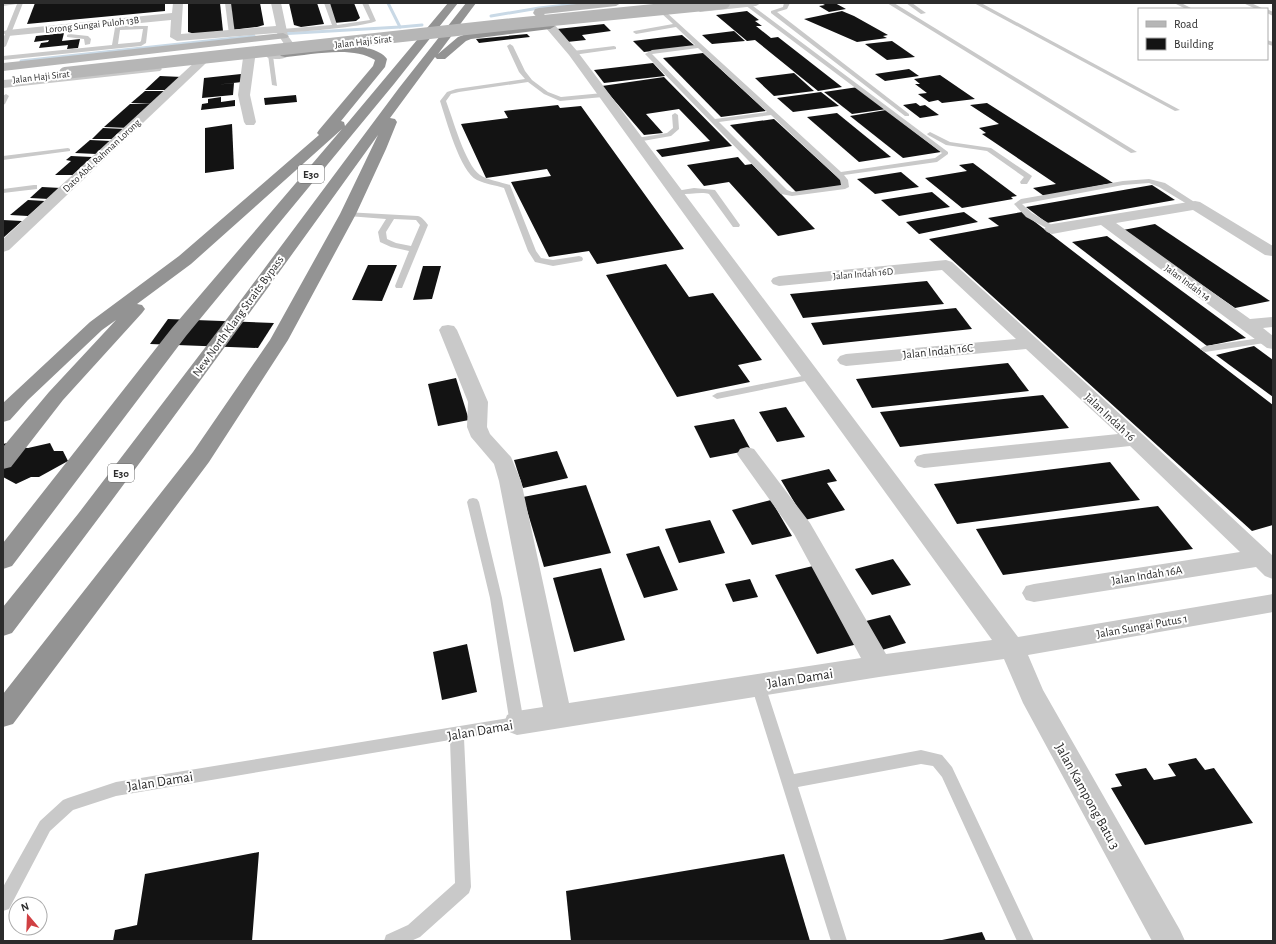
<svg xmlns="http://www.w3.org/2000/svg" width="1276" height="944" font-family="'Alegreya Sans',sans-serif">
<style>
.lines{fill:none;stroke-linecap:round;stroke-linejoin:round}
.stream{stroke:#c9d9e6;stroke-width:3}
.building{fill:#131313}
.service{fill:#c9c9c9;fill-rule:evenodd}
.minor{fill:#c9c9c9;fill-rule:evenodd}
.secondary{fill:#b6b6b6;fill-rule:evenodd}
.motorway{fill:#939393;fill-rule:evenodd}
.secondary-bridge{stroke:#b6b6b6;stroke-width:12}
.labels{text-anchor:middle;stroke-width:4;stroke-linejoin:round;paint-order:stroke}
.far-street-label{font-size:10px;fill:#2c2c2c;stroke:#fff}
.shield{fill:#fff;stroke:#6b6b6b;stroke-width:1}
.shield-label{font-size:11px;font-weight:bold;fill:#2c2c2c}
.street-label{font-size:12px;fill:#2c2c2c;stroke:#fff}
.near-street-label{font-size:14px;fill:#2c2c2c;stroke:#fff}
</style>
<rect width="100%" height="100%" fill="#fff"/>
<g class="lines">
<g class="stream">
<polyline points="491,16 539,8 585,3"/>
<polyline points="400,27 422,25"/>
<polyline points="279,34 400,27 388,3"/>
<polyline points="21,61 254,36"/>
</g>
</g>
<g class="building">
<polygon points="35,3 165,3 165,11 27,24"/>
<polygon points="188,3 220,3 223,31 195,34 188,32"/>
<polygon points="228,3 260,3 264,25 257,27 231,30"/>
<polygon points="289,3 317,3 324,24 301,27 294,25"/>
<polygon points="327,3 354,3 360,18 356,21 334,23"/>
<polygon points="821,3 835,3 846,9 829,12 819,6 825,5"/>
<polygon points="747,11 759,20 755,21 762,26 756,26 771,38 778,37 842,87 818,91 755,40 747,41 716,15"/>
<polygon points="842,11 854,16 888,35 883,36 887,38 857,42 804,19"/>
<polygon points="604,24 611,31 582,35 586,40 567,42 557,29"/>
<polygon points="734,31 745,41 712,44 702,35"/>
<polygon points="64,33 62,41 80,39 78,48 67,49 68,45 39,48 41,43 48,42 49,40 34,42 36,36"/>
<polygon points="527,34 530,37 479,43 476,39"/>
<polygon points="682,35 695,46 644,52 633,41"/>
<polygon points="892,41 915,57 887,60 865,44"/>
<polygon points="703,53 766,111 721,117 663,58"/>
<polygon points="653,63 665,76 604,83 594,70"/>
<polygon points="909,69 919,76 885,81 875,74"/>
<polygon points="794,73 814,91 774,96 755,78"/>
<polygon points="241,74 242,82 215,85 234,83 233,95 202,98 204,78"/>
<polygon points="940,75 975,99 942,103 938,100 929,102 918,94 927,93 915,84 920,84 914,79"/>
<polygon points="160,76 182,77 168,90 145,90"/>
<polygon points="664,77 732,146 662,157 656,150 710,141 679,109 646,114 663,133 644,135 602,86"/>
<polygon points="858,87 887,109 852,114 824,92"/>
<polygon points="145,91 166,91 153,104 131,103"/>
<polygon points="821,92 839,106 793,112 777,98"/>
<polygon points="296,95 297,102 265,105 264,98"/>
<polygon points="221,97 221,102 235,100 235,106 201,110 202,104 208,103 208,99"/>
<polygon points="916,103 920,106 925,105 939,115 920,118 903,105"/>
<polygon points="987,103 1113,183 1044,196 1033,188 1056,184 982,134 986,133 979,128 999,124 970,105"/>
<polygon points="130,104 151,104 129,128 104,127"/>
<polygon points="558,105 560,108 581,106 684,249 597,264 589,251 549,257 511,182 551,176 547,169 486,178 461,124 508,118 504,111"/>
<polygon points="886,110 941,152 903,158 850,116"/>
<polygon points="837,113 891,157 859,162 807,117"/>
<polygon points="774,119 846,185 797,193 730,125"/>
<polygon points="232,124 234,169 205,173 205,128"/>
<polygon points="103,128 126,129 115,139 92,139"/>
<polygon points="90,140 111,141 96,154 75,153"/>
<polygon points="71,156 92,157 73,175 55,175 71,161 66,160"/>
<polygon points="738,157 745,165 752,164 815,229 778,236 729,182 704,186 687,165"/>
<polygon points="973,163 1017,196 1011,197 1013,199 962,208 925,178 967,171 959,165"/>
<polygon points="901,172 919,187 875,194 857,179"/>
<polygon points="1152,185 1175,200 1047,223 1026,207"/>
<polygon points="42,187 61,188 49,199 30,198"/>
<polygon points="932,192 950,207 899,216 881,200"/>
<polygon points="28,200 45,201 28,216 10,215"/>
<polygon points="964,212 978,222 919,234 906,222"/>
<polygon points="1022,212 1273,405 1273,525 1252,531 929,239 999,226 988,218"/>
<polygon points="3,220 22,221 3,238"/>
<polygon points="1155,224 1270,301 1235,308 1123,230"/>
<polygon points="1107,236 1246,338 1207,346 1072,242"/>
<polygon points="666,264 689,297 713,293 762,360 738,365 750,382 677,397 606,275"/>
<polygon points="368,265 397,265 382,301 352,300"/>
<polygon points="423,266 441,266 432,299 413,300"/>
<polygon points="927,281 944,304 803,318 790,294"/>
<polygon points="956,308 972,329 823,345 811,323"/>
<polygon points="168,319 274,323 258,348 150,344"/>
<polygon points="1254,346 1273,360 1273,397 1216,355"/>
<polygon points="1008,363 1029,391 872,408 856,379"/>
<polygon points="456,378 469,420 438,426 428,384"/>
<polygon points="1043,395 1069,428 900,447 880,412"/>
<polygon points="786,407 805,437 777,442 759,412"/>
<polygon points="734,419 751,450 710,458 694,426"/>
<polygon points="12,442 17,447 28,448 50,443 54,451 63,451 68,461 39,477 31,477 16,484 3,477 3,444"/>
<polygon points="557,451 568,478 523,488 514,460"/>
<polygon points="1110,462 1140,500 957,524 934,484"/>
<polygon points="829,469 837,481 827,483 845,510 805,520 781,480"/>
<polygon points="586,485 611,553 544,567 523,497"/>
<polygon points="771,500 792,536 752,545 732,510"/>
<polygon points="1158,506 1193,549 1003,575 976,529"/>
<polygon points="710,520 725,553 679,563 665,529"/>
<polygon points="659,546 678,590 644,598 626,554"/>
<polygon points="893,559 911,585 872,595 855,569"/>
<polygon points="813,566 858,644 817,654 775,575"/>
<polygon points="601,568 625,640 574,652 553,578"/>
<polygon points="750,579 758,597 733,602 725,584"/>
<polygon points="890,615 906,643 882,650 866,621"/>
<polygon points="467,644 477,692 442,700 433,652"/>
<polygon points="1196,758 1205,770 1214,768 1253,823 1145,845 1111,788 1122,786 1115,774 1146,768 1154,780 1176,776 1168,764"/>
<polygon points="259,852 252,941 113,941 115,930 137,925 145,874"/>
<polygon points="784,854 810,941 571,941 566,891"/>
<polygon points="982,932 986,941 942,941 942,940"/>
</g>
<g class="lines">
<g class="service">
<polygon points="3,3 23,3 6,46 3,48 3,39 17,4 3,6"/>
<polygon points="225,3 231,3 235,34 232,36 229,34"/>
<path d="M324 3H330L337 25 370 20 362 3H368L376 21C368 26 286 35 279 31L282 29 332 25Z"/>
<path d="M745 3H749L948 152V154L937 162 844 175 848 180 849 187 845 189 792 196 781 194 645 54 652 50 695 45 676 27 636 34 633 32 634 31 673 24 661 13 666 12 841 172 935 158 942 153 745 5ZM698 48 767 112 715 119 652 54ZM771 115 836 176 840 180 841 185 792 192 787 190 719 122Z"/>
<polygon points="784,3 790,3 787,9 777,12 909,114 909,116 905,116 771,13 771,11 783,7"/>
<polygon points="887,3 894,3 1137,152 1131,153"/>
<polygon points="906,3 912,3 926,13 921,14"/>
<polygon points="974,3 981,3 1180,110 1175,111"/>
<polygon points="1174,3 1181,3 1193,9 1186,9"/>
<polygon points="1243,3 1251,3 1264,9 1256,9"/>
<polygon points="1267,9 1273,12 1273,16 1267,13"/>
<path d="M119 20 122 22 121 26H148L146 43 141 46 3 60V56L112 45 116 22ZM143 29 141 41 140 42 118 44 120 30Z"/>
<polygon points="69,34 88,36 91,39 90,44 85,45 84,39 67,37 67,35"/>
<polygon points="1267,40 1273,42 1273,46 1267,44"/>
<path d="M510 44 513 46 525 71 532 80 548 92 561 97 603 93 606 95 603 97 560 101 544 94 528 82 459 92 451 94 446 101C453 119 465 164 480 175 487 180 501 182 510 185L536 251 541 258 553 260 579 256 582 257 583 259 582 261 553 266 535 262 528 251 504 188C495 185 485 184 477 180 460 172 446 119 440 101L447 92 456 89 525 79 519 72 507 46Z"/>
<polygon points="614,46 616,47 616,49 573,55 570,53 573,51"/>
<polygon points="268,55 273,56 277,86 272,85"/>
<polygon points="6,94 9,96 5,104 3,105 3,96"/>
<polygon points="675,113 678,115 679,129 671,136 637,142 634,140 637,138 667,133 673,128 672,115"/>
<polygon points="930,132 950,142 991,148 1032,176 1027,184 1021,184 1020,182 1024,177 987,151 946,145 928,135 927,134"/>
<polygon points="68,148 70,149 70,151 3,160 3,156"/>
<polygon points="1149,179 1165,183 1199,205 1198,207 1192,207 1159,187 1149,183 1123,185 1022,204 1032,213 1055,227 1056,229 1052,231 1026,217 1014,204 1021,199 1123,181"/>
<polygon points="34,185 37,185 37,189 3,193 3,189"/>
<path d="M694 188 715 190 740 225 739 227H733L709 194C700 191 678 197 672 193L676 191Z"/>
<path d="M345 212 418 216C422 217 425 221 428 225L402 288H396L395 286 409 251 391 247 380 242 378 232 386 219 348 216 344 214ZM394 219 416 220 420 225 411 246 396 243 387 239 386 232Z"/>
<polygon points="1268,337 1271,338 1273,340 1271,342 1205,352 1200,349 1205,346"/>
<polygon points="812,374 815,375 817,377 815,379 717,399 712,396 717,393"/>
<polygon points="473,498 477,499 479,502 502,598 524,723 522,727 517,729 464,738 471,887 469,893 420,937 411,941 384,941 386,935 408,925 455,883 450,740 116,796 73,810 50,831 9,909 3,911 3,887 40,821 63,800 68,798 116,782 509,718 490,598 467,502 469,499"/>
<polygon points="758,679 763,681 765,685 794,774 921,750 942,755 952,767 1034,941 1017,941 942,777 933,766 921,764 798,787 847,941 831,941 751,685 753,681"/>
</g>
<g class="minor">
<path d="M173 3H183L181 34 276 26 271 3H281L288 36 296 47C294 58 278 61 268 58L266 56 268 54 285 49 286 47 277 33 177 41 170 37 171 20 8 36 3 33 4 31 8 30 172 13Z"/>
<polygon points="728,3 761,3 756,6 700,12 695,9 700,6"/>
<polygon points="550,23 554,24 577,51 1018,637 1273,594 1273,612 1028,655 1043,690 1180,930 1185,941 1152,941 1023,703 1004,659 879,677 517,735 507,731 504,723 507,715 517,711 543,707 499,481 494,464 471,437 467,427 468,402 439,330 442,326 448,325 454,326 457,330 488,402 487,427 490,434 511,457 521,481 569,703 861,658 794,534 737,454 740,449 747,447 754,449 810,523 886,654 992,640 569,55 546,28 545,26 546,24"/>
<polygon points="249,55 255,58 250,95 256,122 254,125 246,125 244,122 238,95 243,58"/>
<polygon points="200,60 204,61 206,63 204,65 9,250 3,252 3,239 196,61"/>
<polygon points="156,66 160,67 162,69 160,71 3,88 3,80"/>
<polygon points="1195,201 1200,202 1273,246 1273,256 1265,255 1193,210 1116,223 1250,319 1273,317 1273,327 1263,328 1273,336 1273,349 1267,348 1101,225 1052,234 1047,232 1044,229 1047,226 1052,224"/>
<polygon points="946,260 952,262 1142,434 1273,556 1273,579 1265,576 1256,567 1034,602 1026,600 1022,593 1026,586 1034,584 1240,552 1130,446 924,468 917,466 914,461 917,456 924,454 1118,434 1026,349 846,366 840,364 837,360 840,356 846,354 1016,339 942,270 779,286 773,284 771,281 773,278 779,276"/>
</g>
<g class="secondary">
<polygon points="586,3 621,3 616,6 544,14 555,26 550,29 546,28 533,13 535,9 539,8"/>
<polygon points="283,33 289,36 287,38 3,71 3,63"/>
</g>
<g class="motorway">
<path d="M448 3H458L394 84 186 336 12 566 3 569V543L172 328 342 129 191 264 137 304 142 305 145 309 142 313 63 400 11 467 3 469V447L49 392 116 320 102 330 28 400 10 420 3 422V403L90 322 179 256 319 135 317 133 319 130 373 66 375 60C352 45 311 55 285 57L281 56 279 54 281 52C304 46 372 38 387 59L385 67 341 121 344 122 345 126Z"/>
<path d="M466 3H476L438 54 458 37 469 33 550 23 555 26 550 29 471 39 466 41 445 59H437L435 57 390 118 395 119 397 122 386 149 356 214 288 340 209 462 13 724 3 727V694L193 452 270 340 340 214 378 135C258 302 137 469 12 633L3 636V607L78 514 217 332 399 88Z"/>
</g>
<polyline class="secondary-bridge" points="65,73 503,25 724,3"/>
</g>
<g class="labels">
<g class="far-street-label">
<text transform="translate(92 24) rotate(-6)" y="4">Lorong Sungai Puloh 13B</text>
<text transform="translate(363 41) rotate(-6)" y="4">Jalan Haji Sirat</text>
<text transform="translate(41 76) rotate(-6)" y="4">Jalan Haji Sirat</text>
<text transform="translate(101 155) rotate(-43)" y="4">Dato Abd. Rahman Lorong</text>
<text transform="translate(863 273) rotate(-5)" y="4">Jalan Indah 16D</text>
<text transform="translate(1188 282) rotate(36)" y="4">Jalan Indah 14</text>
</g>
<g class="shield">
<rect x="298" y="165" width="26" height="18" rx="3"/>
<rect x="108" y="464" width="26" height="18" rx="3"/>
</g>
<g class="shield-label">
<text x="311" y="178">E30</text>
<text x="121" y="477">E30</text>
</g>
<g class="street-label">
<text transform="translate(238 316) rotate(-54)" y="4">New North Klang Straits Bypass</text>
<text transform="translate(938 351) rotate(-6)" y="4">Jalan Indah 16C</text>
<text transform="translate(1110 417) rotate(43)" y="4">Jalan Indah 16</text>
<text transform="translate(1147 575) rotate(-9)" y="4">Jalan Indah 16A</text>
<text transform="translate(1142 626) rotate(-10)" y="4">Jalan Sungai Putus 1</text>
</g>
<g class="near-street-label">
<text transform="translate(800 678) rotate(-9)" y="5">Jalan Damai</text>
<text transform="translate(480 730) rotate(-10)" y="5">Jalan Damai</text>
<text transform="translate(160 781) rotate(-9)" y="5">Jalan Damai</text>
<text transform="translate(1088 796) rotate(61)" y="5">Jalan Kampong Batu 3</text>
</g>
</g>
<rect width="1276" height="944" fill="none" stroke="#2c2c2c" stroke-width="8"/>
<rect x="1138" y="8" width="130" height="52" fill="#ffffff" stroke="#ababab"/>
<rect x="1146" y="21" width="20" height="6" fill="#b6b6b6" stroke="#ababab"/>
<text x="1174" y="28" font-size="12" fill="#2c2c2c">Road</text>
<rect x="1146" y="38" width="20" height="12" fill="#131313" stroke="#ababab"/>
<text x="1174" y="48" font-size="12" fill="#2c2c2c">Building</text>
<g transform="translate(28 916) rotate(341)"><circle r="19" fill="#ffffff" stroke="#ababab"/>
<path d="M0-3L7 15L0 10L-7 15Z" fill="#d04043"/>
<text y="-6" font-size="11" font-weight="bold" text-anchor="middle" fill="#2c2c2c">N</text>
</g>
</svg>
